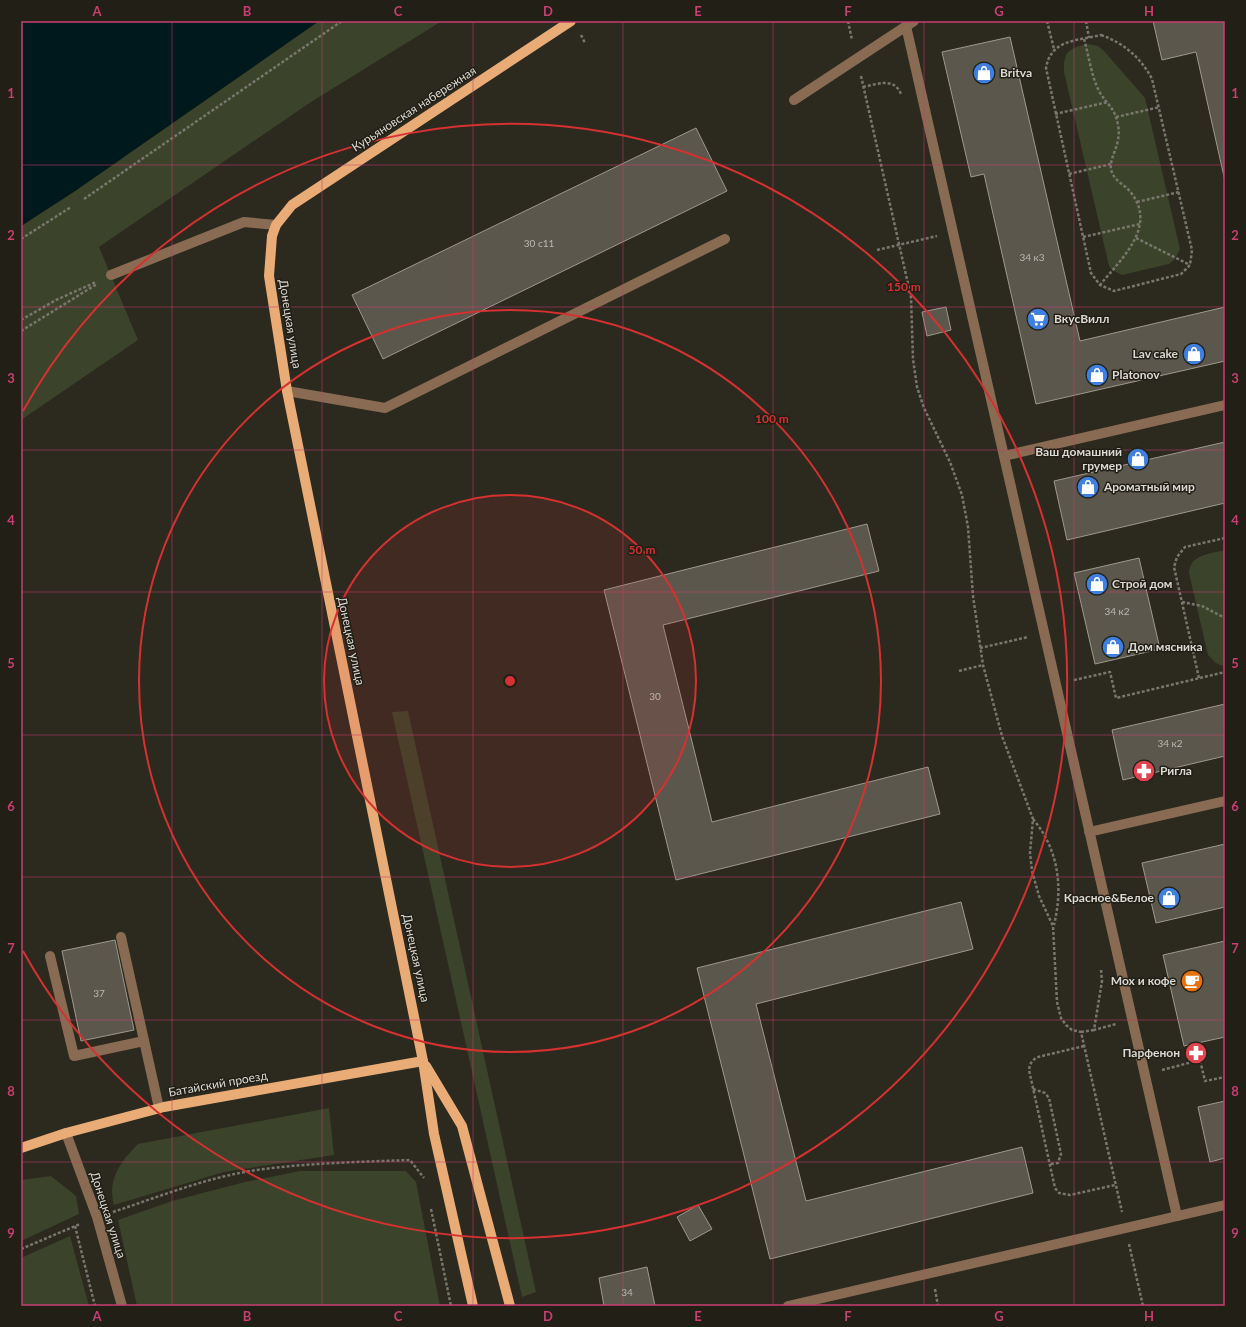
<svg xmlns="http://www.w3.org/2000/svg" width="1246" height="1327" font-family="Lato,sans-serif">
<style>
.green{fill:#3b432a}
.water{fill:#00191d}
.building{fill:#5b574d;stroke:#9d998d}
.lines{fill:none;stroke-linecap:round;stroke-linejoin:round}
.path{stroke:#79766e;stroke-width:2.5;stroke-dasharray:3 2;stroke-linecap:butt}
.minor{stroke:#886b52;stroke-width:10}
.major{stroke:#e9ac77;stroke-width:10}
.grid{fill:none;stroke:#c73f73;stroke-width:1;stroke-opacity:0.55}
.ring{fill:none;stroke:#d63131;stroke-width:2}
.labels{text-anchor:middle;stroke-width:3;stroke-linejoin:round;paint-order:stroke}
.number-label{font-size:10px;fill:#bbb8b2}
.poi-label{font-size:12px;font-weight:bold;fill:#dbd9d3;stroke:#221f16;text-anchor:start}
.street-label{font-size:12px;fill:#dbd9d3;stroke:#221f16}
.centre{fill:#d63131;stroke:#221f16;stroke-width:2}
.ring-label{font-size:12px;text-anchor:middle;font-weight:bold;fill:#d63131;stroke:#221f16;stroke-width:3;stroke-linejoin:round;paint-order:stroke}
.neatline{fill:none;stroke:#c73f73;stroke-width:1.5}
.grid-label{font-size:13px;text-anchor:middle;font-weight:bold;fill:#c73f73}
</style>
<rect width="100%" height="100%" fill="#2c291f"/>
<g class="green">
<polygon points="319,21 442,21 311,102 99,247 138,340 21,420 21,226 75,191"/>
<path d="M1087 44 1098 46 1104 51 1145 98 1180 249 1175 259 1169 264 1122 275 1112 270 1109 266 1064 72C1063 52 1069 48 1087 44Z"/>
<path d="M1225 550V667L1216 663 1208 655 1189 573C1190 554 1210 554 1225 550Z"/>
<polygon points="408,711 536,1292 522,1297 392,712"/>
<path d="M329 1108 334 1155 224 1172 114 1205C107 1179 121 1161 138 1144Z"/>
<polygon points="300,1171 406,1171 416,1182 440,1306 137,1306 118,1220 172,1201 245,1182"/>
<polygon points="51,1176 76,1196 79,1214 21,1241 21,1180"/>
<polygon points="70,1236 89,1306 21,1306 21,1258"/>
</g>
<polygon class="water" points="21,21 319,21 75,191 21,226"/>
<g class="building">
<polygon points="1153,21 1225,21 1225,181 1196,52 1162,60"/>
<polygon points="1010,37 1080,341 1225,307 1225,361 1036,404 984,174 971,177 942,52"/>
<polygon points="696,128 727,191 383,359 352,295"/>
<polygon points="946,307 951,330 927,336 922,312"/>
<polygon points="1225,442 1225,503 1067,540 1054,481"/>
<polygon points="867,524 879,571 663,625 712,822 928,767 940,814 676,880 604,590"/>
<polygon points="1139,558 1160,649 1095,664 1074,573"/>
<polygon points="1225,704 1225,756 1123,780 1112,730"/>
<polygon points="1225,844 1225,907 1156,923 1142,863"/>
<polygon points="961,902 973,949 756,1004 774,1075 806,1201 1022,1147 1033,1193 770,1259 697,968"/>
<polygon points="115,940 134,1030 81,1041 62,951"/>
<polygon points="1225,941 1225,1037 1184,1046 1163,955"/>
<polygon points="1225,1101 1225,1158 1210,1162 1198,1107"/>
<polygon points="698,1205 712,1229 690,1241 677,1217"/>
<polygon points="647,1267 655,1306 604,1306 599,1278"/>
</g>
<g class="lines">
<g class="path">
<polyline points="848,21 852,40"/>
<polyline points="1047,21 1054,49"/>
<polyline points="1086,21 1089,38"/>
<polyline points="581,35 585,43"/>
<path d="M1101 35C1124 43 1141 58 1152 79L1192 250 1190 265 1181 274 1114 291 1100 285 1091 273 1046 68C1051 39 1077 41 1101 35Z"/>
<path d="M1084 39C1089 56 1091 75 1099 91 1106 104 1115 107 1118 125 1122 144 1109 157 1111 169 1113 181 1126 185 1132 194 1157 228 1120 260 1100 285"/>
<polyline points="861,76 911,297 913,359 917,387 924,408 950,462 962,495 968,527 973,596 983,665 1002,736 1033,819 1030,853 1032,871 1039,896 1053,926 1057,1002 1061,1018 1066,1025 1072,1030 1081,1032 1122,1212"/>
<path d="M863 87C878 84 894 77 901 94"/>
<polyline points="1055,114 1108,102"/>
<polyline points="1116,117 1160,107"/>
<polyline points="1069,174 1111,164"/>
<polyline points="84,199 342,21"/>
<polyline points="1137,202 1179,192"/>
<polyline points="1083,237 1140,224"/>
<polyline points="1136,238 1190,265"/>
<polyline points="21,239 71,207"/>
<polyline points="877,250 937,236"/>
<polyline points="21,320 56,300 96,282"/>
<polyline points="21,331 97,284"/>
<polyline points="1182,602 1202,606 1225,618"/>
<polyline points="980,648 1028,637"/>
<polyline points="959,671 983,665"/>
<polyline points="1199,678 1174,567 1177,557 1185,547 1225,538"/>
<polyline points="1074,680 1110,672 1116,698 1225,672"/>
<path d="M1033 819C1059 850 1063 888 1054 925"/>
<polyline points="1101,970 1102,981 1094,1030 1116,1024"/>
<polyline points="1081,1032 1094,1030"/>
<path d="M1084 1046 1038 1057C1032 1060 1030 1063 1029 1070L1055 1188 1059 1193 1070 1195 1115 1185"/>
<polyline points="1162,1070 1200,1060 1205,1081 1225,1077"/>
<polyline points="1033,1089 1045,1093 1049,1098 1061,1154 1058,1163 1050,1164"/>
<polyline points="431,1209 451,1306"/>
<path d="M113 1212C158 1197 203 1179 250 1171 303 1163 357 1162 410 1160L424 1178"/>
<polyline points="75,1226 95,1306"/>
<polyline points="1129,1244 1143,1306"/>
<polyline points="21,1249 80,1224"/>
<polyline points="935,1289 938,1306"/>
</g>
<g class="minor">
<polyline points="906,26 1177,1216"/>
<polyline points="794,100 914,21"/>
<polyline points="111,275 244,222 276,225"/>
<polyline points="287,391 385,408 725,239"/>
<polyline points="1004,456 1225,405"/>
<polyline points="1089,832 1225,801"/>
<polyline points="121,937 159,1108"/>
<polyline points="50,956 74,1056 144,1041"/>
<polyline points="66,1133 97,1217 122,1306"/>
<polyline points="788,1306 1225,1205"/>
</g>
<g class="major">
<polyline points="426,1066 462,1126 510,1306"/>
<polyline points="21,1148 66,1133 164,1107 423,1061"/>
<polyline points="473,1306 434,1134 423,1061 287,391 269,276 272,236 276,225 292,205 571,21"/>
</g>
</g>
<path class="grid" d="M172 21V1306M322 21V1306M473 21V1306M623 21V1306M773 21V1306M924 21V1306M1074 21V1306M21 165H1225M21 307H1225M21 450H1225M21 592H1225M21 735H1225M21 877H1225M21 1020H1225M21 1162H1225"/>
<circle cx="510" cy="681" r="186" fill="#d63131" fill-opacity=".12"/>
<g class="ring">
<circle cx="510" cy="681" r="186"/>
<circle cx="510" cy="681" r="371"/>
<path d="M23 411A557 557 0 1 1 23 951"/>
</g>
<defs>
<g id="shop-disc" transform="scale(1.15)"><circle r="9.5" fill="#3f7fe0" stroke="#221f16"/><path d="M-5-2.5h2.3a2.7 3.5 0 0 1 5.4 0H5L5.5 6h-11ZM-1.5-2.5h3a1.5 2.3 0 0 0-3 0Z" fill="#fff"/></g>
<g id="supermarket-disc" transform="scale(1.15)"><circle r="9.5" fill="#3f7fe0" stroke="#221f16"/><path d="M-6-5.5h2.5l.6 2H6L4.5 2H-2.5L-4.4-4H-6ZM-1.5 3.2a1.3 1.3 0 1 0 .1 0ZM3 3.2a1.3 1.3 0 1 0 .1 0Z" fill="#fff"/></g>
<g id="pharmacy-disc" transform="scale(1.15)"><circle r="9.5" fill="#e0444e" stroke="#221f16"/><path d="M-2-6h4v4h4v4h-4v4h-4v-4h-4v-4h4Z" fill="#fff"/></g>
<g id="cafe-disc" transform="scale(1.15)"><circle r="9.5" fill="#e8710a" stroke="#221f16"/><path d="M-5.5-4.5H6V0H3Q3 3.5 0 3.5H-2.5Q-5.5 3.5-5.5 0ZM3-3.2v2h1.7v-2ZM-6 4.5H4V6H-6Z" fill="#fff"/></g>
</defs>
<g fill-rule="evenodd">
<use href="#shop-disc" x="984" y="73"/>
<use href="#supermarket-disc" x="1038" y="319"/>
<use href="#shop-disc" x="1194" y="354"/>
<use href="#shop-disc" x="1097" y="375"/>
<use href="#shop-disc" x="1138" y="459"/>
<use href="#shop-disc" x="1088" y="487"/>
<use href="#shop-disc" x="1097" y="584"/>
<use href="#shop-disc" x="1113" y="647"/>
<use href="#pharmacy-disc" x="1144" y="771"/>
<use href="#shop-disc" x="1169" y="898"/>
<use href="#cafe-disc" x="1192" y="981"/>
<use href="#pharmacy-disc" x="1196" y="1053"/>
</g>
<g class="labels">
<g class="number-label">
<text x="539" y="247">30 с11</text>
<text x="1032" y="261">34 к3</text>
<text x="1117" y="615">34 к2</text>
<text x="655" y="700">30</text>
<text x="1170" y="747">34 к2</text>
<text x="99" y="997">37</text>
<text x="627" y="1296">34</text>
</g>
<g class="poi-label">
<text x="1000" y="77">Britva</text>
<text x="1054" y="323">ВкусВилл</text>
<text x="1178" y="358" text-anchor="end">Lav cake</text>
<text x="1112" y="379">Platonov</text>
<text x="1122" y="456" text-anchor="end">Ваш домашний<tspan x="1122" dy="14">грумер</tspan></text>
<text x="1104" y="491">Ароматный мир</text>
<text x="1112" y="588">Строй дом</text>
<text x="1128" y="651">Дом мясника</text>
<text x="1160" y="775">Ригла</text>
<text x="1154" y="902" text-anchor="end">Красное&amp;Белое</text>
<text x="1176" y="985" text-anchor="end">Мох и кофе</text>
<text x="1180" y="1057" text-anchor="end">Парфенон</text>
</g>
<g class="street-label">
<text transform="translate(414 109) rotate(-33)" y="4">Курьяновская набережная</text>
<text transform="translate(290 324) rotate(81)" y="4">Донецкая улица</text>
<text transform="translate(351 641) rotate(78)" y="4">Донецкая улица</text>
<text transform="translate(416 958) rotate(78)" y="4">Донецкая улица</text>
<text transform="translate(218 1084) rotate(-10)" y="4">Батайский проезд</text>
<text transform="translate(108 1215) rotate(72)" y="4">Донецкая улица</text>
</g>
</g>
<circle cx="510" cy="681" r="6" class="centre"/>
<g class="ring-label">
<text x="904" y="291">150 m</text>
<text x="772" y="423">100 m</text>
<text x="642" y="554">50 m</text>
</g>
<rect width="1246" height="1327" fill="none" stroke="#221f16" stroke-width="44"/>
<rect x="22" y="22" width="1202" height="1283" class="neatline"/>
<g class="grid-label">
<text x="97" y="16">A</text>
<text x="247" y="16">B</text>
<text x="398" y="16">C</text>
<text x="548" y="16">D</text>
<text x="698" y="16">E</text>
<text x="848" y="16">F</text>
<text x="999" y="16">G</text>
<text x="1149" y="16">H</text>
<text x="11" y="98">1</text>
<text x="1235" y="98">1</text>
<text x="11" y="240">2</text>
<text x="1235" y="240">2</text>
<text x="11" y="383">3</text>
<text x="1235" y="383">3</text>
<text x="11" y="525">4</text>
<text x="1235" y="525">4</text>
<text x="11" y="668">5</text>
<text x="1235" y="668">5</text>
<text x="11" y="811">6</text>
<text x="1235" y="811">6</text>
<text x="11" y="953">7</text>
<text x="1235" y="953">7</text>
<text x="11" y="1096">8</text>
<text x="1235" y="1096">8</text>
<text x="11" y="1238">9</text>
<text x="1235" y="1238">9</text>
<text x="97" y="1321">A</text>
<text x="247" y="1321">B</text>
<text x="398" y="1321">C</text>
<text x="548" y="1321">D</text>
<text x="698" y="1321">E</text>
<text x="848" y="1321">F</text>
<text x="999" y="1321">G</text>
<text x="1149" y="1321">H</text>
</g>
</svg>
